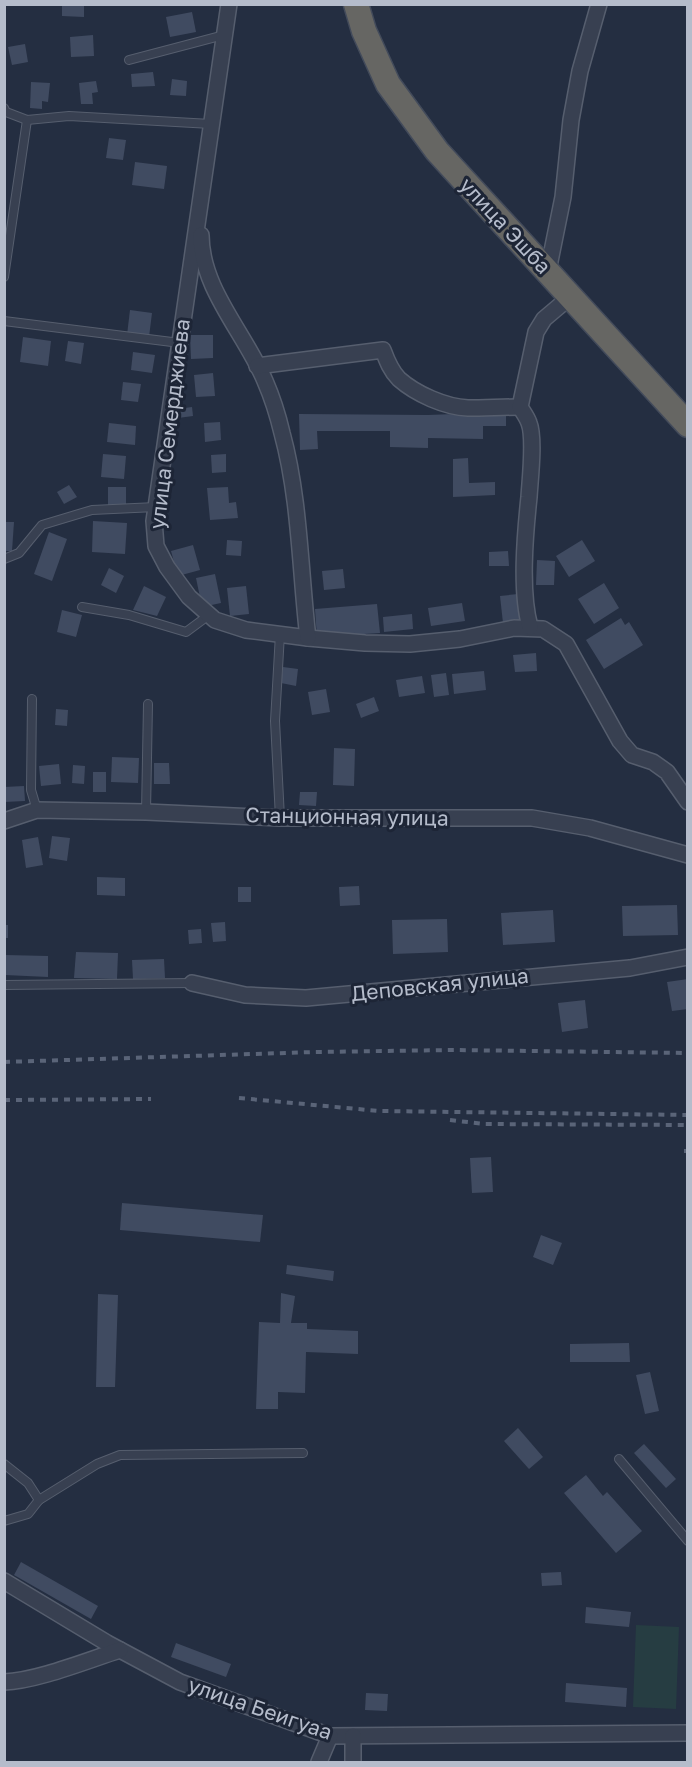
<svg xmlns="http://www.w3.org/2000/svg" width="692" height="1767" font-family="'Golos Text',sans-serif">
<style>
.green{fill:#263d42}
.building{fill:#404b61}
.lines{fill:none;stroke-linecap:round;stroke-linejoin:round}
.service-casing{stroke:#565e6e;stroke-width:10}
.minor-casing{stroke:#565e6e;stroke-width:18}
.trunk-casing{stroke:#434b5b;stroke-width:27}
.service{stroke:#384051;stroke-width:8}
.minor{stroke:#384051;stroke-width:15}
.trunk{stroke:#666663;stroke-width:24}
.rail{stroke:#5a6478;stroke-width:4;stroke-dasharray:6 6;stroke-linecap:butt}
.labels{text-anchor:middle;stroke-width:6;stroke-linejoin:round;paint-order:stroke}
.street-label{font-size:21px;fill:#b5bccb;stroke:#1d2536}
</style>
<rect width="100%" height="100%" fill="#242e41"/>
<polygon class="green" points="636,1625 679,1627 676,1709 633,1707"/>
<g class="building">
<polygon points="62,4 84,4 84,17 62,16"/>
<polygon points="192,12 196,32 170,37 166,17"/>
<polygon points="93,35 94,56 71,57 70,37"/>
<polygon points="25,44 28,62 12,65 8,47"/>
<polygon points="153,72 155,86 132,87 131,74"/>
<polygon points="172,79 187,81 186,96 170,95"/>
<polygon points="96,81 98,92 92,93 93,104 81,104 79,83"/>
<polygon points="31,82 50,83 48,102 42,101 42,109 30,108"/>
<polygon points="109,138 126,140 123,160 106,158"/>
<polygon points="135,162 167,166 164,189 132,185"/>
<polygon points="130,310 152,313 149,337 127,335"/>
<polygon points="190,335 213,335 213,358 191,359"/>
<polygon points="23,337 51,341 48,366 20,362"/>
<polygon points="68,341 84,343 81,364 65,361"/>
<polygon points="133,352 155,355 152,373 131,370"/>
<polygon points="213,373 215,396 196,397 194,375"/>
<polygon points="123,382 141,384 138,402 121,400"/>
<polygon points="192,407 193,416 178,418 177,409"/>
<polygon points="506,412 506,426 483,426 483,439 428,438 428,448 390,447 390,431 317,431 318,449 300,450 299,414 428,415"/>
<polygon points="220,422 221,440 205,442 204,423"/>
<polygon points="109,423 136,426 135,445 107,442"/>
<polygon points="103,454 126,456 124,479 101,477"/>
<polygon points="226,454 226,472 212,473 211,455"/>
<polygon points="468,458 469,483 495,482 495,495 453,497 453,459"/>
<polygon points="69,485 77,497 64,504 57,492"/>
<rect x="108" y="487" width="18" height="21"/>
<polygon points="228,487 229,503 236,502 238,518 210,520 207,488"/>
<polygon points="93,521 127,523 125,554 92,552"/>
<polygon points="4,522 14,522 12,551 4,551"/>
<polygon points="49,532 67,539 52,581 34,574"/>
<polygon points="227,540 242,541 241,556 226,555"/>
<polygon points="582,540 595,561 569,577 556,556"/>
<polygon points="193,545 200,570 178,576 171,551"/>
<polygon points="508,551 509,566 489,566 489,552"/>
<polygon points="537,560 555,561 554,585 536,585"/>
<polygon points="109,568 124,576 116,593 101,585"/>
<polygon points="343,569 345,588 324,590 322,571"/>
<polygon points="215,574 221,603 202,607 196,578"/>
<polygon points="604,583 619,608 594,624 578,599"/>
<polygon points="144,586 166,597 157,616 133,610"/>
<polygon points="246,586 249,614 230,616 227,588"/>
<polygon points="518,594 521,622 503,623 500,596"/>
<polygon points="462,603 465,621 431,626 428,608"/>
<polygon points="377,604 380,633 317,637 315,609"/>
<polygon points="62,610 82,615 76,637 57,632"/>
<polygon points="412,614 413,629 384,632 383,617"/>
<polygon points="621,618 625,625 629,622 643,645 604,669 586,640"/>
<polygon points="536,653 537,671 515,672 513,655"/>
<polygon points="283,667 298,669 296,686 281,683"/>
<polygon points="484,671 486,690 454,694 452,674"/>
<polygon points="446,673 449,695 434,697 431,675"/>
<polygon points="422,676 425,693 399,697 396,680"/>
<polygon points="326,689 330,712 312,715 308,692"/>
<polygon points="374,697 379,711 361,718 356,704"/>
<polygon points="56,709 68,710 67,726 55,725"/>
<polygon points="334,748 355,749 354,786 333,785"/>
<polygon points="112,757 139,758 138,783 111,782"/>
<polygon points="154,763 169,763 170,784 154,784"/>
<polygon points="59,764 61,784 41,786 39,766"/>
<polygon points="73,765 85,766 84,784 72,783"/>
<rect x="93" y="772" width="13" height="20"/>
<polygon points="24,786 25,801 4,802 4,787"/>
<polygon points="300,792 317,792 316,806 299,805"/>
<polygon points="52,836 70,838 67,861 49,858"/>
<polygon points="38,837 43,865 26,868 22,840"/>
<polygon points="97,877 125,878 125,896 97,895"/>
<polygon points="359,886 360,905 340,906 339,887"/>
<rect x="238" y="887" width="13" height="15"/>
<polygon points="677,905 678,935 623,936 622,906"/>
<polygon points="553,910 555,942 503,945 501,913"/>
<polygon points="447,919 448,952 393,954 392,920"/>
<polygon points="225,922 226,941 213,942 211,923"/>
<rect x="4" y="925" width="4" height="13"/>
<polygon points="201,929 202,943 189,944 188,930"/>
<polygon points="76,952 118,953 117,979 74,978"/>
<polygon points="5,955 48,956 48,977 5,975"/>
<polygon points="164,959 165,978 133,979 132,960"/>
<polygon points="688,979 688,1009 672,1011 667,982"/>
<polygon points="585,1000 588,1028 562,1032 558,1003"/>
<polygon points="491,1157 493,1192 472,1193 470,1158"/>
<polygon points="122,1203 263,1215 260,1242 120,1230"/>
<polygon points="541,1235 562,1243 553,1265 533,1257"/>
<polygon points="287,1265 334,1271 333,1281 286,1274"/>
<polygon points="281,1293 295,1296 291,1323 307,1323 307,1329 358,1331 358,1354 306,1352 305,1393 278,1392 278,1409 256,1409 259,1322 280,1323"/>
<polygon points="98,1294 118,1295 115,1387 96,1387"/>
<polygon points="629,1343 630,1362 570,1362 570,1344"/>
<polygon points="650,1372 659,1411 645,1414 636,1375"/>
<polygon points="518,1428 543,1457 529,1469 504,1441"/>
<polygon points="644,1444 676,1479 666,1488 634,1453"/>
<polygon points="586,1475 603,1496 607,1492 642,1531 616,1553 564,1493"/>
<polygon points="21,1562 98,1606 91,1619 14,1575"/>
<polygon points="561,1572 562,1585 542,1586 541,1573"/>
<polygon points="586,1607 631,1612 629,1627 585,1623"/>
<polygon points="176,1643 231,1664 226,1677 171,1657"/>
<polygon points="566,1683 627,1688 626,1707 565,1702"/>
<polygon points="366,1693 388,1694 387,1711 365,1710"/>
</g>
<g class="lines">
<g class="service-casing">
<g id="service">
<polyline points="129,60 224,35"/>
<polyline points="4,108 6,112 27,120 69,116 211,124"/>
<polyline points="4,277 27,120"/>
<polyline points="4,321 180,343"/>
<polyline points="4,559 19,553 42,525 92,510 156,507"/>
<polyline points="82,607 129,615 186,632 209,615"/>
<polyline points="280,634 275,721 280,818"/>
<polyline points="32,699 31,790 37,810"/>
<polyline points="146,812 148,704"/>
<polyline points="4,985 192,983"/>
<polyline points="619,1459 688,1541"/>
<polyline points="4,1464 28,1483 39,1500 28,1514 4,1521"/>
<polyline points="39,1500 97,1464 120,1455 303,1453"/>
</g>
</g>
<g class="minor-casing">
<g id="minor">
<polyline points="229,4 154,521 156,546 167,567 189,597 215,620 246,630 308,638 365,643 410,644 460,639 514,628 543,629 566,644 620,741 632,755 653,762 667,772 688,802"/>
<path d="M201 235C201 289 245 333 265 381 272 397 278 416 282 433 300 499 300 571 308 638"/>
<polyline points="548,271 563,197 571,120 580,71 599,4"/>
<path d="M257 366 383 350C387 361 391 371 399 379 416 394 445 407 468 408 485 408 503 407 520 407"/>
<path d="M530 627C520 591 525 535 529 497 530 480 535 438 529 423 527 417 523 412 520 407L536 332 544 319 570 297"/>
<polyline points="4,821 37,810 146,812 280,818 532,818 590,828 688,855"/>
<polyline points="192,983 245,995 306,998 630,968 688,957"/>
<polyline points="4,1581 107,1643 180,1682 330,1736 688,1733"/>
<path d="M4 1682C37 1681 88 1660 120 1650"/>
<polyline points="319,1762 330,1736"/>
<polyline points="353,1762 353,1736"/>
</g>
</g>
<g class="trunk-casing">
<polyline id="trunk" points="356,4 364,31 388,84 437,151 688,425"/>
</g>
<use href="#service" class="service"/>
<use href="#minor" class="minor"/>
<use href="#trunk" class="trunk"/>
<g class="rail">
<polyline points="4,1062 315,1052 454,1050 688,1053"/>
<polyline points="239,1098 379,1111 688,1115"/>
<polyline points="4,1100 151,1099"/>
<polyline points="450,1120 484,1124 688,1125"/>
<polyline points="684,1151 688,1151"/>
</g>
</g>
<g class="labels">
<g class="street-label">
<text transform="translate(505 226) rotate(47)" y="7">улица Эшба</text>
<text transform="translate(170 424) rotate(-83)" y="7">улица Семерджиева</text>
<text transform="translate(347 817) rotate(1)" y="7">Станционная улица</text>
<text transform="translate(440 985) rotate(-6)" y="7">Деповская улица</text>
<text transform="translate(260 1709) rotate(19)" y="7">улица Беигуаа</text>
</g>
</g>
<rect width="692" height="1767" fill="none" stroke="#b5bccb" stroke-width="12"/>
</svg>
